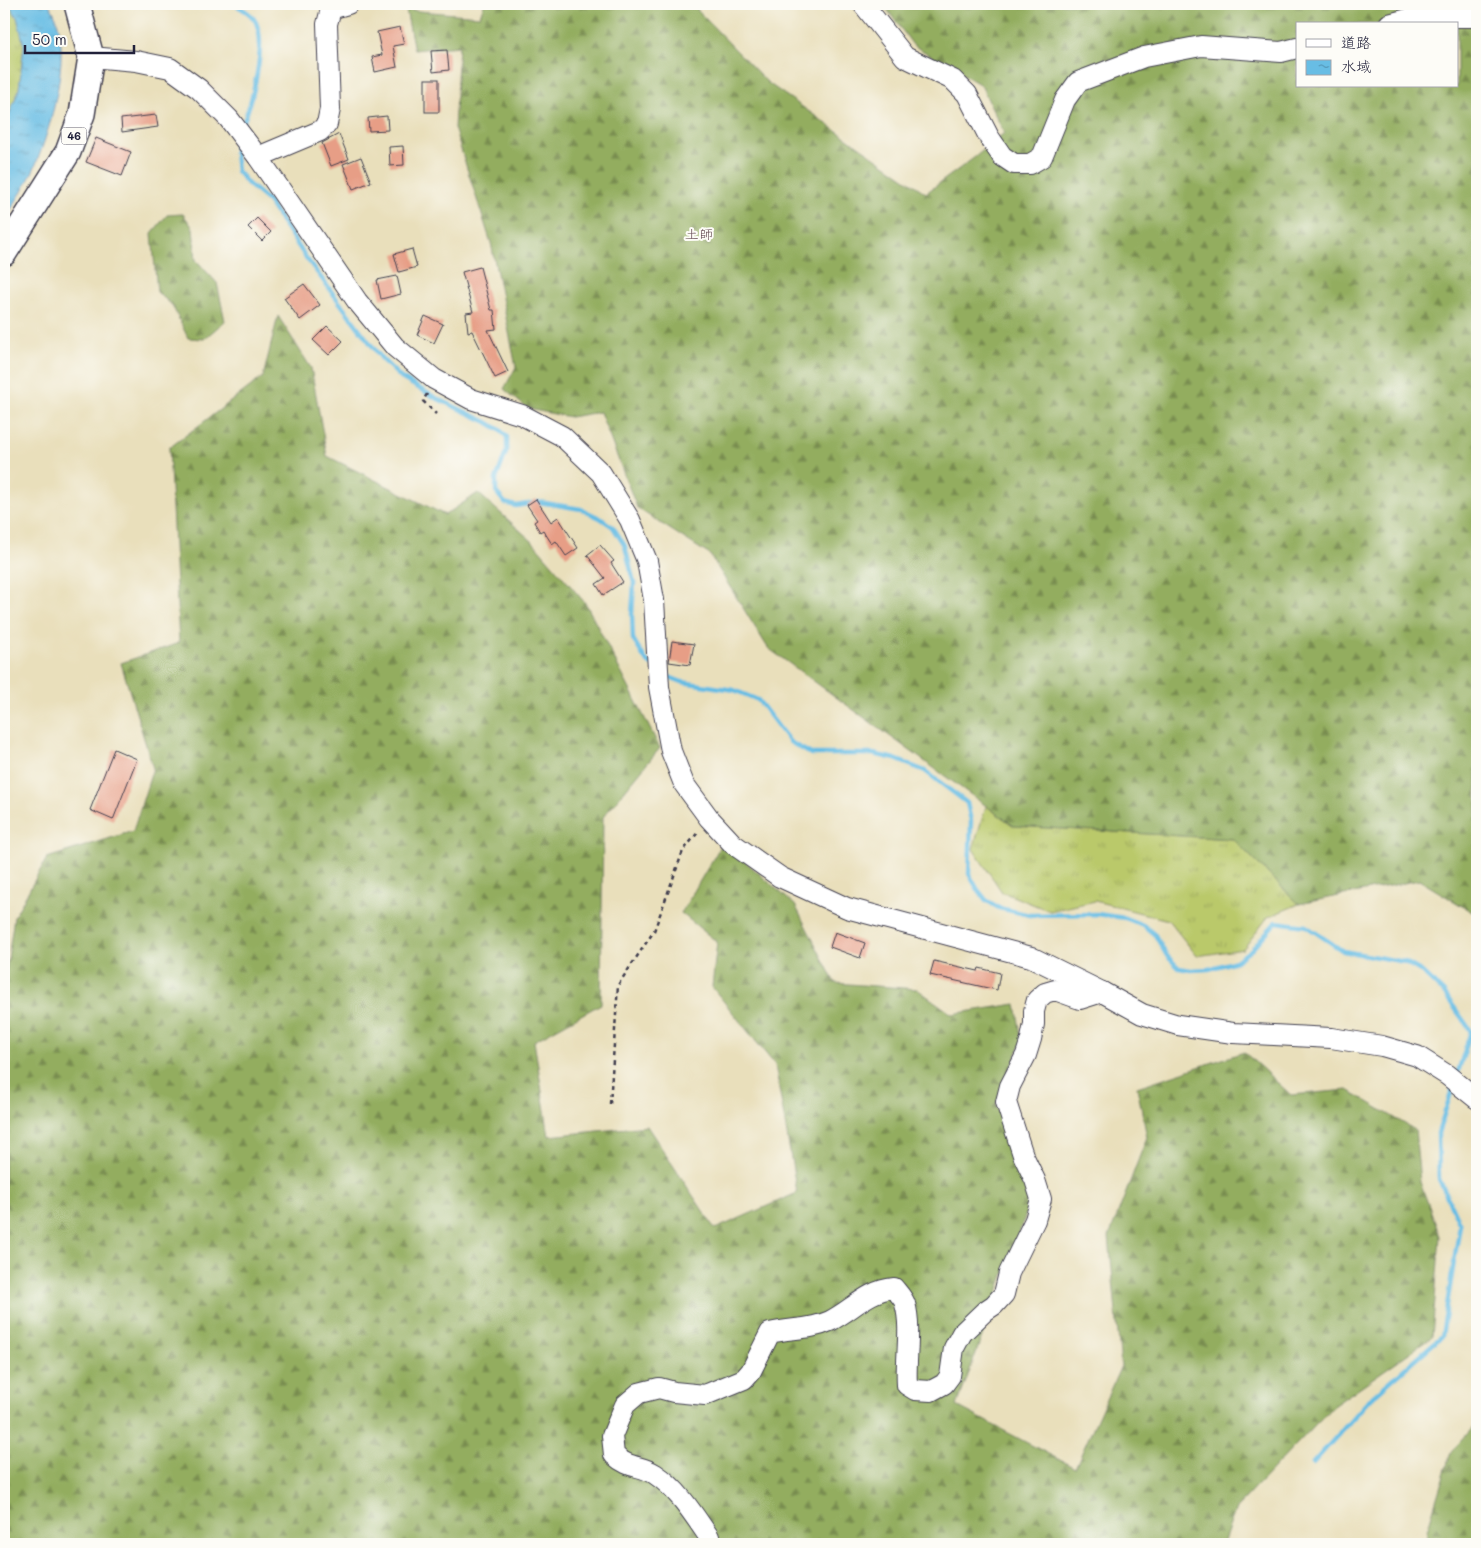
<svg xmlns="http://www.w3.org/2000/svg" width="1481" height="1548" font-family="Mali,'Klee One',sans-serif">
<style>
.grass{fill:url(#grass-tufts);stroke:#6e7653}
.forest{fill:url(#forest-firs);stroke:#5a684d;fill-rule:evenodd}
.water{fill:url(#water-ripples);stroke:#457090}
.lines{fill:none;stroke-linecap:round;stroke-linejoin:round}
.stream{stroke:#68bde4;stroke-width:4.5}
.building{fill:#e79e86}
.minor-casing{stroke:#403e4e;stroke-width:22}
.major-casing{stroke:#403e4e;stroke-width:28}
.path{stroke:#403e4e;stroke-width:2.5;stroke-dasharray:4 4;stroke-linecap:butt}
.minor{stroke:#fff;stroke-width:20}
.major{stroke:#fff;stroke-width:25}
.labels{text-anchor:middle;stroke-width:4;stroke-linejoin:round;paint-order:stroke}
.shield{fill:#fdfcf7;stroke:#646373;stroke-width:1}
.shield-label{font-size:11px;font-weight:bold;fill:#22223b}
.neighbourhood-label{font-size:14px;fill:#674d55;stroke:#fdfcf7}
</style>
<defs>
<pattern id="grass-tufts" width="24" height="20" patternUnits="userSpaceOnUse" patternTransform="scale(1.25)"><rect width="24" height="20" fill="#bac96b"/><path d="M3 7l-1-3M5 7V3M7 7l1-3M15 17l-1-3M17 17v-4M19 17l1-3" fill="none" stroke="#a0ac5e"/></pattern>
<pattern id="forest-firs" width="22" height="20" patternUnits="userSpaceOnUse" patternTransform="scale(1.25)"><rect width="22" height="20" fill="#93ad5f"/><path d="M5 1l3.5 6h-7zM16 11l3.5 6h-7z" fill="#788c50"/></pattern>
<pattern id="water-ripples" width="26" height="14" patternUnits="userSpaceOnUse" patternTransform="scale(1.25)"><rect width="26" height="14" fill="#68bde4"/><path d="M2 4q2-2 4 0t4 0M15 11q2-2 4 0t4 0" fill="none" stroke="#5599ba"/></pattern>
</defs>
<rect width="100%" height="100%" fill="#fdfcf7"/>
<filter id="ink" filterUnits="userSpaceOnUse"><feTurbulence type="fractalNoise" baseFrequency=".02" numOctaves="2"/><feDisplacementMap in="SourceGraphic" scale="10" xChannelSelector="R" yChannelSelector="G"/><feConvolveMatrix kernelMatrix="1 2 1 2 8 2 1 2 1" color-interpolation-filters="sRGB"/></filter>
<filter id="wash" filterUnits="userSpaceOnUse"><feTurbulence type="fractalNoise" baseFrequency=".0096" numOctaves="4" result="noise"/><feDisplacementMap in="SourceGraphic" scale="20" xChannelSelector="R" yChannelSelector="G"/><feGaussianBlur stdDeviation="1.12" result="paint"/><feColorMatrix in="noise" values="0 0 0 0 0 0 0 0 0 0 0 0 0 0 0 0 0 1.4 0 .05"/><feComposite in="paint" operator="in"/></filter>
<g filter="url(#wash)">
<rect width="100%" height="100%" fill="#e9dfbb"/>
<g class="grass">
<polygon points="4,4 9,4 17,17 24,45 19,89 4,128"/>
<polygon points="986,806 1014,826 1233,839 1299,904 1268,917 1243,949 1197,956 1168,920 1095,901 1050,911 1002,892 973,849"/>
</g>
<g class="forest">
<path d="M484 4H696L698 11 768 83 926 193 975 157 1004 133 981 85 913 45 886 8 881 4H1477V915L1419 880 1299 904 1233 839 1014 826 768 648 710 555 637 508 600 412 570 417 528 409 504 389 516 367 491 243 454 128 459 46 414 50 406 10 480 16ZM1297 24H1457V86H1297Z"/>
<polygon points="183,214 193,228 196,260 217,283 225,321 204,339 188,338 172,305 157,292 152,233 167,215"/>
<polygon points="278,316 311,368 327,456 445,515 478,493 533,542 586,604 660,748 603,817 601,1004 534,1041 549,1136 647,1126 715,1229 797,1193 775,1065 712,987 717,942 681,913 723,842 795,905 835,983 917,989 952,1014 1016,1004 1022,1042 996,1104 1031,1200 957,1406 1075,1468 1121,1366 1109,1237 1147,1137 1137,1087 1244,1052 1291,1095 1348,1090 1415,1130 1420,1182 1440,1236 1432,1337 1333,1406 1236,1508 1223,1544 4,1544 4,986 14,917 47,858 133,831 153,768 121,663 179,643 169,448 263,377"/>
<polygon points="1477,1423 1477,1544 1427,1544 1427,1530 1451,1452"/>
</g>
<path class="water" d="M9 4H49C76 42 52 124 36 164 28 184 14 203 4 222V128L19 89 24 45 17 17Z"/>
<g class="lines">
<g class="stream">
<path d="M234 4C243 9 254 15 257 25 266 47 252 104 242 125"/>
<polyline points="236,139 235,153 237,171 248,184 268,201 307,259 382,359 401,378 436,398 487,422 500,430 507,437 507,450 496,479 496,492 505,503 516,506 539,502 581,509 600,518 613,527 625,546 634,583 632,615 633,639 645,659 650,664"/>
<polyline points="664,675 682,682 734,690 758,700 790,742 811,754 873,754 895,759 925,771 967,803 971,821 969,874 978,890 986,900 999,908 1030,915 1097,914 1125,918 1143,925 1155,935 1167,956 1179,968 1191,970 1209,969 1236,961 1252,949 1276,922 1306,926 1343,951 1405,962 1422,972 1444,993 1471,1031 1477,1034"/>
<polyline points="1457,1075 1471,1031"/>
<polyline points="1313,1463 1370,1399 1442,1336 1460,1225 1439,1179 1438,1133 1453,1087"/>
</g>
</g>
<g id="blocks">
<g class="building">
<polygon points="400,27 404,44 393,46 397,67 375,72 372,57 382,55 377,32"/>
<polygon points="447,50 449,70 433,72 431,51"/>
<rect x="425" y="79" width="14" height="33"/>
<polygon points="156,115 158,127 122,132 121,119"/>
<polygon points="387,116 388,130 369,131 368,118"/>
<polygon points="339,134 349,159 331,166 322,143"/>
<polygon points="96,138 131,152 122,176 86,162"/>
<polygon points="403,146 404,165 390,166 389,147"/>
<polygon points="361,157 371,182 353,189 343,164"/>
<polygon points="257,218 271,232 262,241 248,227"/>
<polygon points="412,249 417,267 399,272 394,254"/>
<polygon points="480,267 491,310 494,310 496,329 488,330 508,372 495,378 472,331 468,332 466,313 473,312 462,272"/>
<polygon points="397,276 401,294 381,299 377,280"/>
<polygon points="304,284 320,305 300,320 284,298"/>
<polygon points="425,316 443,324 434,343 417,335"/>
<polygon points="327,326 343,341 329,355 313,340"/>
<polygon points="536,499 551,522 558,517 578,548 566,556 556,541 552,544 543,530 540,532 534,522 537,520 527,505"/>
<polygon points="600,545 614,561 611,563 623,582 603,595 596,584 605,578 587,555"/>
<polygon points="672,641 694,644 690,665 669,662"/>
<polygon points="114,749 137,759 113,820 90,810"/>
<polygon points="835,932 865,943 860,958 830,947"/>
<polygon points="934,961 978,971 979,968 1000,973 997,990 930,975"/>
</g>
</g>
</g>
<g filter="url(#ink)">
<use href="#blocks" fill-opacity="0" stroke="#403e4e" stroke-width="1"/>
<g class="lines">
<g class="minor-casing">
<g id="minor">
<polyline points="863,4 905,57 953,80 967,94 989,137 1002,156 1014,164 1030,164 1042,157 1065,100 1078,82 1144,57 1201,46 1281,52 1297,48"/>
<polyline points="1389,24 1416,17 1477,17"/>
<polyline points="91,57 136,61 170,68 199,89 229,119 258,157 357,301 395,347 434,379 471,399 522,415 562,436 601,473 630,520 647,561 654,600 659,687 671,751 684,784 709,818 733,844 780,877 847,908 1031,957 1102,992 1142,1014 1178,1025 1233,1033 1331,1038 1382,1046 1417,1056 1447,1075 1477,1099"/>
<polyline points="258,157 320,131 327,124 330,109 327,24 331,9 348,4"/>
<path d="M711 1544 709 1537C694 1515 678 1489 655 1474 641 1465 629 1469 614 1455L612 1436 619 1419 625 1405 639 1393 659 1388 674 1392 705 1395 744 1379 751 1371 770 1333C790 1328 811 1330 830 1321 852 1310 868 1290 894 1288 898 1293 904 1299 905 1304 912 1327 905 1360 907 1385L915 1390 931 1391 944 1384 950 1376 954 1348 962 1333 985 1311 994 1305 1004 1294 1009 1273 1035 1220 1041 1199 1035 1180 1023 1155 1006 1102 1010 1086 1026 1055 1031 1039 1034 1024V1011L1037 1000 1045 993 1055 990 1080 999 1102 992"/>
</g>
</g>
<g class="major-casing">
<polyline id="major" points="4,253 68,152 82,114 91,57 77,4"/>
</g>
<g class="path">
<polyline points="427,394 423,401 436,414"/>
<polyline points="610,1104 618,985 654,931 683,851 699,831"/>
</g>
<use href="#minor" class="minor"/>
<use href="#major" class="major"/>
</g>
</g>
<g class="labels">
<rect class="shield" x="61.5" y="127.5" width="25" height="17" rx="4"/>
<g class="shield-label">
<text x="74" y="140">46</text>
</g>
<g class="neighbourhood-label">
<text x="699" y="239">土師</text>
</g>
</g>
<rect width="1481" height="1548" fill="none" stroke="#fdfcf7" stroke-width="20"/>
<rect x="1296" y="22" width="162" height="65" fill="#fdfcf7" stroke="#a5a5ac"/>
<rect x="1306" y="39" width="25" height="8" fill="#ffffff" stroke="#a5a5ac"/>
<text x="1341" y="48" font-size="15" fill="#22223b">道路</text>
<rect x="1306" y="60" width="25" height="15" fill="url(#water-ripples)" stroke="#a5a5ac"/>
<text x="1341" y="72" font-size="15" fill="#22223b">水域</text>
<path d="M25 45v8h109v-8" fill="none" stroke="#22223b" stroke-width="2.5"/>
<text x="32" y="45" font-size="15" fill="#22223b" stroke="#fdfcf7" stroke-width="4" paint-order="stroke">50 m</text>
</svg>
